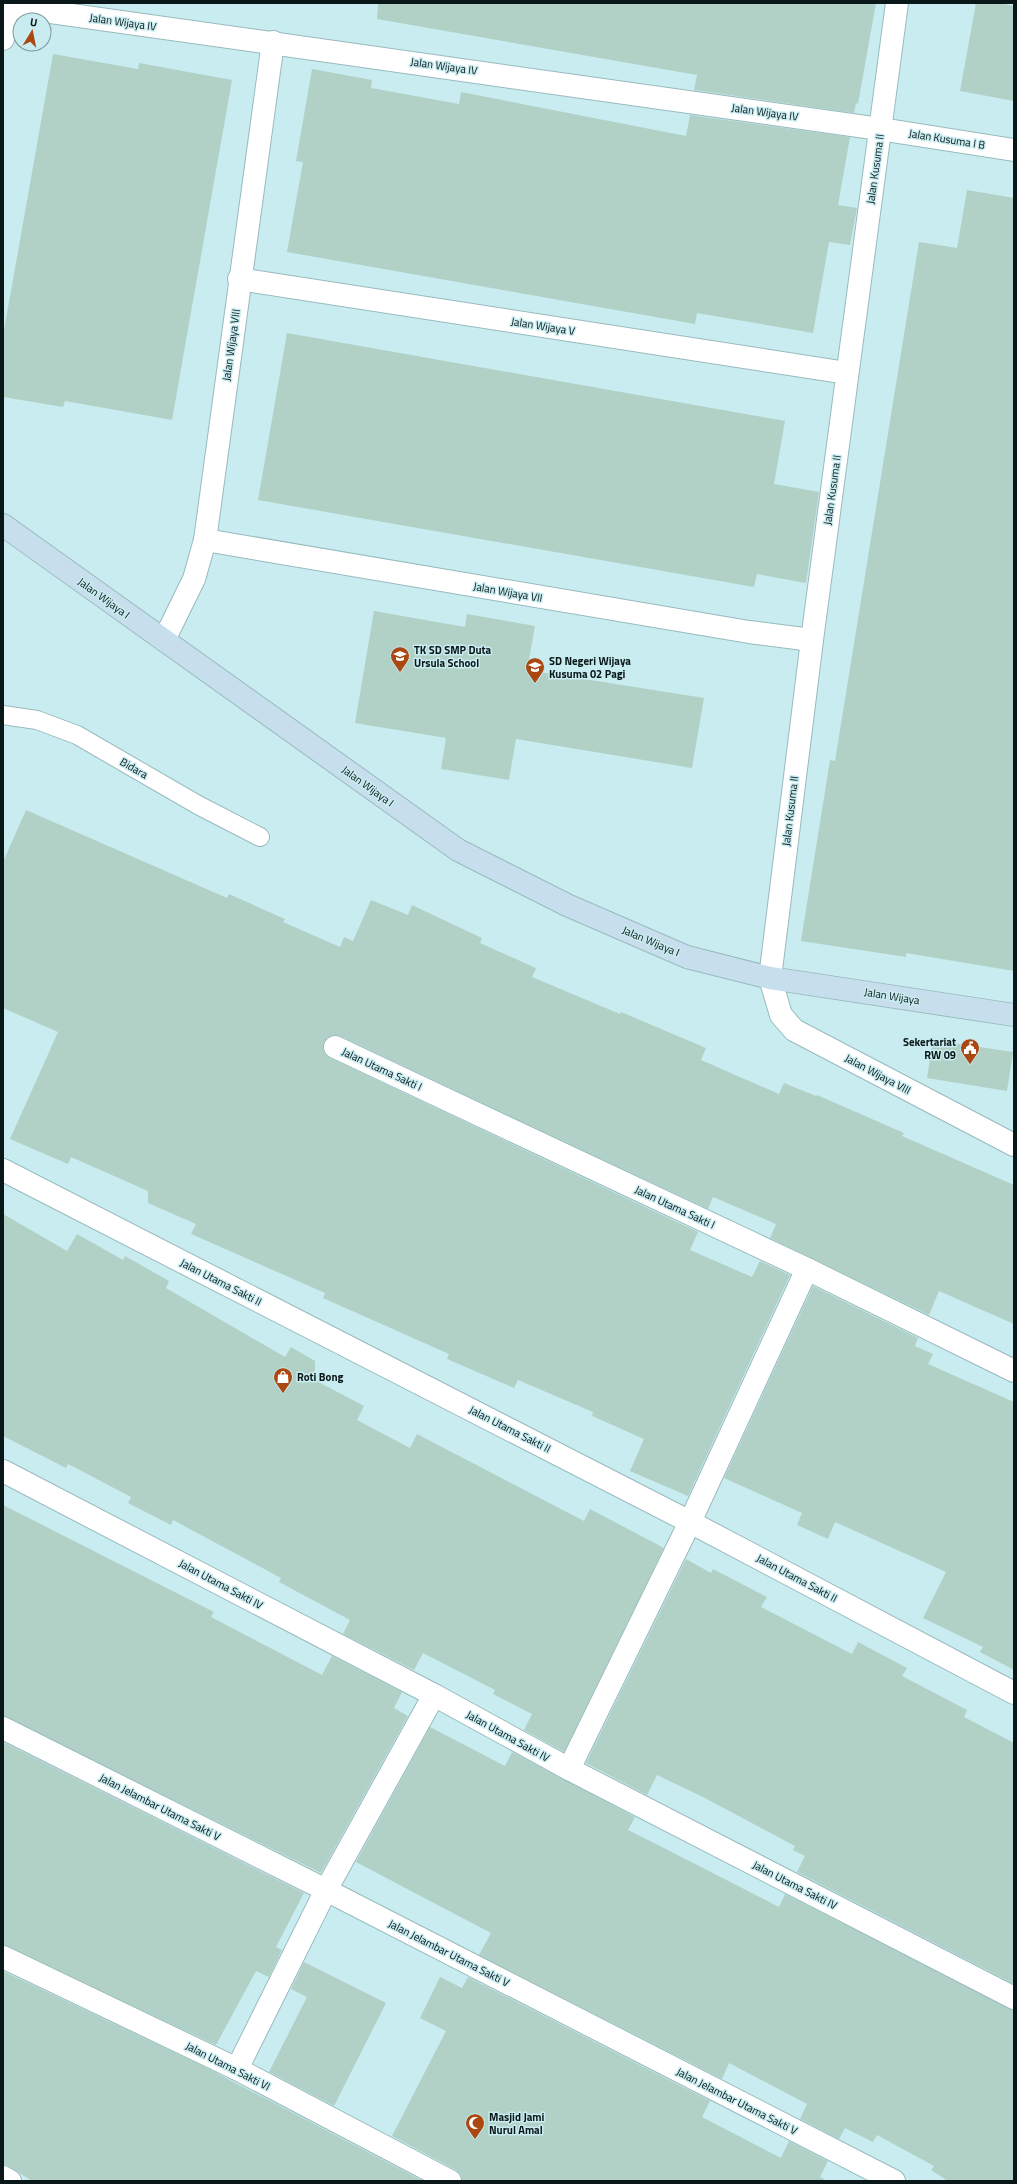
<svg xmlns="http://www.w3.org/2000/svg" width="1017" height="2184" font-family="'Titillium Web',sans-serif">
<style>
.building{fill:#b1d1c6}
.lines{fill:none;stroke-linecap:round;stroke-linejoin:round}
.lane-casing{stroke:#98babe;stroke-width:20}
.street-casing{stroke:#98babe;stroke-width:24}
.secondary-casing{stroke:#98babe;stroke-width:24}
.lane{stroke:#fff;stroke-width:18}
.street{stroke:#fff;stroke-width:22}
.secondary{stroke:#c7dfec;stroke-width:22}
.labels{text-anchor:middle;stroke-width:3;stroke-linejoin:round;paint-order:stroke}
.street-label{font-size:11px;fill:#0a1719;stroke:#c9ecf0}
.poi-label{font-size:11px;font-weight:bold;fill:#0a1719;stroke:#c9ecf0;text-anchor:start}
</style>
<rect width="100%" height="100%" fill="#c9ecf0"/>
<g class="building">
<polygon points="378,3 876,3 858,104 856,103 854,113 694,90 697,75 377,19"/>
<polygon points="976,3 999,3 1014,6 1014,101 960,91"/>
<polygon points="53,54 138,69 139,63 232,80 172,420 65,401 63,407 3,397 3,336"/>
<polygon points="312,69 372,80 371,88 459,104 461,92 686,136 690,115 850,137 838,205 857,208 850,245 829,242 813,333 697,313 695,324 287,252 303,162 296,161"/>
<polygon points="967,190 1014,198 1014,971 906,953 906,957 801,941 830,760 835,761 919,242 957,248"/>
<polygon points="287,333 785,421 774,484 819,492 806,583 757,574 754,587 258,500"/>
<polygon points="374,611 465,627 467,614 535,626 527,670 704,698 692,768 516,739 509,780 441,769 446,738 355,723"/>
<polygon points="26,810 227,898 229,894 285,919 283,922 340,947 344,937 353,941 371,900 408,915 412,905 482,938 480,943 536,968 532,977 620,1014 621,1012 706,1048 701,1060 779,1094 784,1083 816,1096 817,1095 904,1133 902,1136 1014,1185 1014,1324 939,1291 929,1315 770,1238 776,1224 713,1197 708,1209 340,1036 334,1035 328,1037 324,1042 323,1048 325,1054 330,1058 698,1232 690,1250 752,1277 760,1261 790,1275 688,1496 630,1471 644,1439 592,1416 593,1412 518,1380 514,1388 447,1359 449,1354 323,1298 325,1293 191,1234 196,1224 148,1203 148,1191 71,1157 68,1164 10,1139 58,1032 3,1008 3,862"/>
<polygon points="933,1040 1013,1052 1007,1091 927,1078"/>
<polygon points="3,1214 67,1251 77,1234 123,1260 125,1256 169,1281 166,1288 285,1357 291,1347 315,1361 315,1373 311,1378 364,1406 357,1420 410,1448 417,1434 584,1521 590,1509 664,1548 564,1752 524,1730 532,1714 493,1694 495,1690 423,1653 414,1670 343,1634 350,1620 279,1582 281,1578 173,1520 171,1525 128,1503 131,1497 68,1464 66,1468 3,1436"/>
<polygon points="813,1286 918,1338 915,1346 933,1354 928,1364 1014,1402 1014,1670 980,1652 983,1647 923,1618 946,1572 835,1522 828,1539 797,1525 802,1513 724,1478"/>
<polygon points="3,1505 214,1612 211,1617 322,1675 332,1656 402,1692 394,1708 408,1716 321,1873 3,1716"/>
<polygon points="686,1559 711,1573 713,1569 767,1597 761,1607 852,1654 858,1642 907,1668 902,1676 967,1710 964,1717 1014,1743 1014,1984 797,1872 805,1856 793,1850 795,1846 703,1797 657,1775 647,1795 586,1763"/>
<polygon points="430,1727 505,1766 512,1752 635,1817 628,1830 658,1845 779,1907 785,1894 1014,2010 1014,2181 948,2181 931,2170 934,2166 877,2135 873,2142 845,2128 839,2139 800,2119 807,2104 729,2063 722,2079 479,1955 491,1933 356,1862"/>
<polygon points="3,1742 304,1893 276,1947 282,1950 269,1977 256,1971 216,2045 3,1945"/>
<polygon points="304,1962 386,2003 334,2106 269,2072 307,1997 291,1989"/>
<polygon points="3,1971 205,2067 423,2181 32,2181 9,2166 3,2165"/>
<polygon points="440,1977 462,1988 468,1977 710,2101 702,2117 781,2158 789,2141 828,2161 820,2177 827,2181 462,2181 461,2175 456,2170 392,2136 446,2031 420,2018"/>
</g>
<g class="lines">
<g class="lane-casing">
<polyline id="lane" points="3,715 37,720 77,735 198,805 260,837"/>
</g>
<g class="street-casing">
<g id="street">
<polyline points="897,3 812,640 770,978 781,1015 794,1030 1014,1145"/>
<polyline points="8,6 880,129 1014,150"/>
<polyline points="3,39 8,3"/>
<polyline points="239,279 847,373"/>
<polyline points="205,540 749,632 812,640"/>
<polyline points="164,640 194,579 205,540 273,42"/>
<polyline points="335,1047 807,1269 1014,1371"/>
<polyline points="3,1170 690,1522 1014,1693"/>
<polyline points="3,1471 434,1695 569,1769 1014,1998"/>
<polyline points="3,1728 326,1890 894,2181"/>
<polyline points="569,1769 690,1522 807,1269"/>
<polyline points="3,1957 237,2069 450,2181"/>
<polyline points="237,2069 326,1890 434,1695"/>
<polyline points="3,2177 10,2181"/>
</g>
</g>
<g class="secondary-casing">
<polyline id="secondary" points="3,525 458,850 567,905 687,957 770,978 1014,1015"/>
</g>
<use href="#lane" class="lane"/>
<use href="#street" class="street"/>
<use href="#secondary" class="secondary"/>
</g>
<defs>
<g id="school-pin" transform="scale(1)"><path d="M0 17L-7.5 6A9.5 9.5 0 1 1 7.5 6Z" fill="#ab4711" stroke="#c9ecf0"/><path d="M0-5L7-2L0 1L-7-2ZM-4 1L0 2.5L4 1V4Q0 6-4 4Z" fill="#fff"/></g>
<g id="civic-pin" transform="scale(1)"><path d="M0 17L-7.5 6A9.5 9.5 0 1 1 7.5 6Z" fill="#ab4711" stroke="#c9ecf0"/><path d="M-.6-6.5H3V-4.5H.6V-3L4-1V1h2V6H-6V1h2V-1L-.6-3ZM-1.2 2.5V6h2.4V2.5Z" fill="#fff"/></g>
<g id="shop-pin" transform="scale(1)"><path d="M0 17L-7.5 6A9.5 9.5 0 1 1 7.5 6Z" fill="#ab4711" stroke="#c9ecf0"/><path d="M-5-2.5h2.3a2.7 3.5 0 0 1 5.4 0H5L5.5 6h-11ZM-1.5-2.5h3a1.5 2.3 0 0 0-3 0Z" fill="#fff"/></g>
<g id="mosque-pin" transform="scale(1)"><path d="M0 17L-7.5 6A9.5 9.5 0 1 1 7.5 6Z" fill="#ab4711" stroke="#c9ecf0"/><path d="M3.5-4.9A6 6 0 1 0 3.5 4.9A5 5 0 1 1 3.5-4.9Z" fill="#fff"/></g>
</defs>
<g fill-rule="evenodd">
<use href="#school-pin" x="400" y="656"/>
<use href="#school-pin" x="535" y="667"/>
<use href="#civic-pin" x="970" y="1048"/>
<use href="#shop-pin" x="283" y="1377"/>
<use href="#mosque-pin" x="475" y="2123"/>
</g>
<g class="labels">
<g class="street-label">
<text transform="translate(123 22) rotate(8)" y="4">Jalan Wijaya IV</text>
<text transform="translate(444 66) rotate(8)" y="4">Jalan Wijaya IV</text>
<text transform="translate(765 112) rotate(8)" y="4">Jalan Wijaya IV</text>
<text transform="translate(947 139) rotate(9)" y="4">Jalan Kusuma I B</text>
<text transform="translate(875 169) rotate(-82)" y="4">Jalan Kusuma II</text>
<text transform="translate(543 326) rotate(9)" y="4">Jalan Wijaya V</text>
<text transform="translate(231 345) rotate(-82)" y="4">Jalan Wijaya VIII</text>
<text transform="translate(832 490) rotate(-82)" y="4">Jalan Kusuma II</text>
<text transform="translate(508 592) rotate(10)" y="4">Jalan Wijaya VII</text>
<text transform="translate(104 598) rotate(36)" y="4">Jalan Wijaya I</text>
<text transform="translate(134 768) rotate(30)" y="4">Bidara</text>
<text transform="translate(368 786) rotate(36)" y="4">Jalan Wijaya I</text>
<text transform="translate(790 811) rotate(-83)" y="4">Jalan Kusuma II</text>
<text transform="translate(651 941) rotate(23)" y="4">Jalan Wijaya I</text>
<text transform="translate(892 996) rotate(9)" y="4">Jalan Wijaya</text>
<text transform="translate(382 1069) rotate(25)" y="4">Jalan Utama Sakti I</text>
<text transform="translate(878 1074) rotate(28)" y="4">Jalan Wijaya VIII</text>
<text transform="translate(675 1207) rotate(25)" y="4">Jalan Utama Sakti I</text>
<text transform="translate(221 1282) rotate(27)" y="4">Jalan Utama Sakti II</text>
<text transform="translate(510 1429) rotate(27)" y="4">Jalan Utama Sakti II</text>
<text transform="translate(797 1578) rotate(28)" y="4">Jalan Utama Sakti II</text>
<text transform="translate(221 1584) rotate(28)" y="4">Jalan Utama Sakti IV</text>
<text transform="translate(508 1736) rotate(29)" y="4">Jalan Utama Sakti IV</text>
<text transform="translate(160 1807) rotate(27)" y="4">Jalan Jelambar Utama Sakti V</text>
<text transform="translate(795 1885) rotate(27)" y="4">Jalan Utama Sakti IV</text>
<text transform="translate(449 1953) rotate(27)" y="4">Jalan Jelambar Utama Sakti V</text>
<text transform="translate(228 2066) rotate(27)" y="4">Jalan Utama Sakti VI</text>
<text transform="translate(737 2101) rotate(27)" y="4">Jalan Jelambar Utama Sakti V</text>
</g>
<g class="poi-label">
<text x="414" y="654">TK SD SMP Duta<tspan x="414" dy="13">Ursula School</tspan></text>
<text x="549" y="665">SD Negeri Wijaya<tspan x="549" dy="13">Kusuma 02 Pagi</tspan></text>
<text x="956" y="1046" text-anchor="end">Sekertariat<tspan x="956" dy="13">RW 09</tspan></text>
<text x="297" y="1381">Roti Bong</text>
<text x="489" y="2121">Masjid Jami<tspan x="489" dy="13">Nurul Amal</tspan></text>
</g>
</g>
<rect width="1017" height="2184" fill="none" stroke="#0a1719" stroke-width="8"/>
<g transform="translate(32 32) rotate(10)"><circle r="19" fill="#c9ecf0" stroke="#7d979a"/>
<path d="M0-3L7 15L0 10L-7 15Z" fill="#ab4711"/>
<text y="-6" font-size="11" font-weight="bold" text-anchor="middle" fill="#0a1719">U</text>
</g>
</svg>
